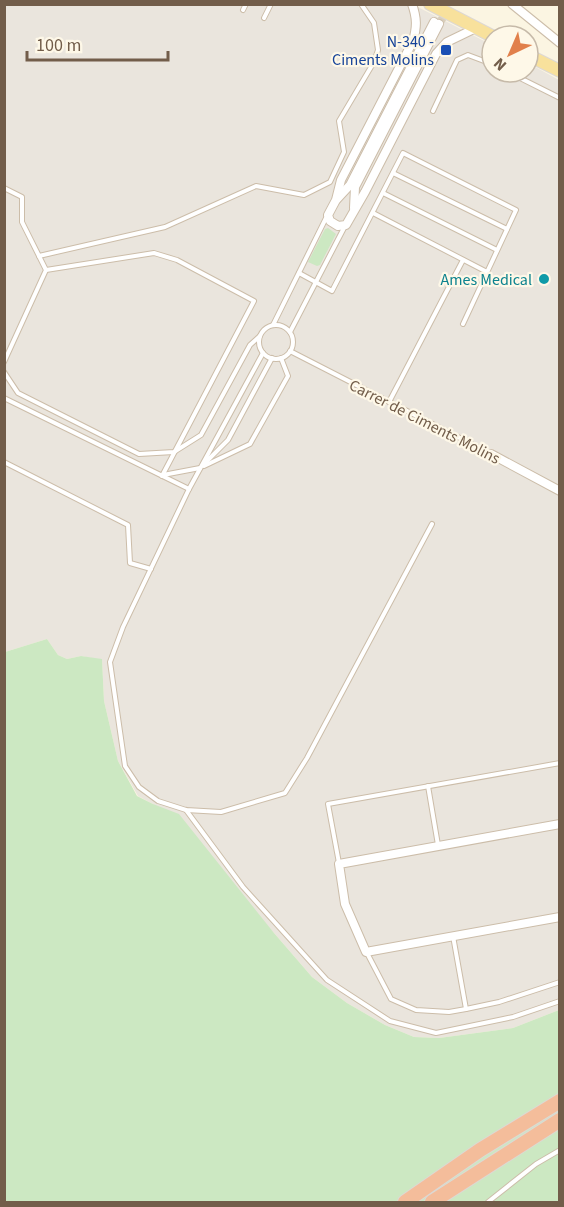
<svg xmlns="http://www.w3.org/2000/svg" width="564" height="1207" font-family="'Source Sans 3',sans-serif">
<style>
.industrial{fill:#eae5dd}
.green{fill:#cce8c2}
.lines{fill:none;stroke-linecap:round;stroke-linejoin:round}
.minor-tunnel{stroke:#d9cfbc;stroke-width:8;stroke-dasharray:8 4;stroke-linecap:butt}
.service-casing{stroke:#ccbda9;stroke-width:6}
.minor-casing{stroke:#ccbda9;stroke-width:10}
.primary-casing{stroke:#ddd8d4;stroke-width:14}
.motorway-casing{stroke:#ddd8d4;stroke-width:16}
.service{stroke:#fff;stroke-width:4}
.minor{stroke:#fff;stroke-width:8}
.primary{stroke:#f8e19c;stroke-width:12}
.motorway{stroke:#f4bd9b;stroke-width:14}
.transit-dot{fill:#1a4fb4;stroke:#fef8e8;stroke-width:2}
.culture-dot{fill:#0f9aa8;stroke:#fef8e8;stroke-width:2}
.labels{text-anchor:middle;stroke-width:4.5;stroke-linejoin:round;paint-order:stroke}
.transit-label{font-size:16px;fill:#164399;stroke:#fef8e8;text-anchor:end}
.culture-label{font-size:16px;fill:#0d838f;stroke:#fef8e8;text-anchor:end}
.street-label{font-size:16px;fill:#725d4a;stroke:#fef8e8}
</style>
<rect width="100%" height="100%" fill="#fbf5e2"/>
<polygon class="industrial" points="5,5 414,5 492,45 492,72 528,72 528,63 559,80 559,1010 513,1028 439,1038 414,1037 385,1025 347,1003 312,977 274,933 153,804 138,796 118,761 104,701 102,660 81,656 67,659 58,655 47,639 5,652"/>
<g class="green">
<polygon points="328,228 336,234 320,265 317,266 308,262 325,229"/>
<polygon points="47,639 58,655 67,659 81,656 102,659 104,701 118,761 137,796 153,804 179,814 274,933 312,977 347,1003 385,1025 414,1037 439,1038 513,1028 559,1010 559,1202 5,1202 5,652"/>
</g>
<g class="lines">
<polyline class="minor-tunnel" points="439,24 451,4"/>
<g class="service-casing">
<g id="service">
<polyline points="243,10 246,4"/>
<polyline points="264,18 271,4"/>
<polyline points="508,72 560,98"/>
<polyline points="433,111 457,60 468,55 492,64"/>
<polyline points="393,173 507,229"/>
<polyline points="4,188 22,197 22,222 46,270 4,362"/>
<polyline points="383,193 497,250"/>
<polyline points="373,213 487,272"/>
<polyline points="39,256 165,227 256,186 304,195 330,182 344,152 339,121 374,62 378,50 374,23 361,4"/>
<polyline points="46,270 154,253 177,260 254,301 162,476"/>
<polyline points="299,273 332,291 403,153 516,210 463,324"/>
<polyline points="273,325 327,216"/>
<circle cx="276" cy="342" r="17"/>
<polyline points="290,332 345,226"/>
<polyline points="290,351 491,454"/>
<polyline points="263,353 189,489 123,627 110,662 125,766 139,787 158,801 186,810 221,812 285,793 307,758 432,524"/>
<polyline points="4,372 18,393 139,454 174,452 201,435 250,345 260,336"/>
<polyline points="4,398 189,489"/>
<polyline points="389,402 463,260"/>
<polyline points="4,462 128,525 130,563 151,569"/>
<polyline points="205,463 228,440 272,358"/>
<polyline points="204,466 250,444 288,376 281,358"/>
<polyline points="163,475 200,468"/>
<polyline points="428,786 438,845"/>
<polyline points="186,810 243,887 327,980 390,1021 436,1033 513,1017 560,1001"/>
<polyline points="339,863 328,804 560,763"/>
<polyline points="453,936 466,1009"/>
<polyline points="367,953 391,999 416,1010 449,1012 466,1009 499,1002 560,982"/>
<polyline points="488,1202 536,1164 560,1150"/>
</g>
</g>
<g class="minor-casing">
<g id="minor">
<path d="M412 4C417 18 417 27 413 41L341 180 336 200 328 215 330 221 338 226 346 225 365 192 436 54 447 42 476 28"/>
<polyline points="512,4 560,43"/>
<polyline points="337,199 350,185 434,22"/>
<polyline points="354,208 355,187 439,24"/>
<polyline points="491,454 560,491"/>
<polyline points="560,824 339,864 345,904 366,952 560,917"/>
</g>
</g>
<g class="primary-casing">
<g id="primary">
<polyline points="430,4 492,36"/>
<polyline points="528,55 560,71"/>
</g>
</g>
<g class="motorway-casing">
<g id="motorway">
<polyline points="405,1202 480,1150 560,1101"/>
<polyline points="432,1202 560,1120"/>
</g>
</g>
<use href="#service" class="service"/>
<use href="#minor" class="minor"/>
<use href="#primary" class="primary"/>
<use href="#motorway" class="motorway"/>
</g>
<rect class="transit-dot" x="440" y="44" width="12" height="12" rx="3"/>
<circle class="culture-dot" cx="544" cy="279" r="6"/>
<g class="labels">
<g class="transit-label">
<text x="434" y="47">N-340 -<tspan x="434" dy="18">Ciments Molins</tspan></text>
</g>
<g class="culture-label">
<text x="532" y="285">Ames Medical</text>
</g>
<g class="street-label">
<text transform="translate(425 421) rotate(27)" y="6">Carrer de Ciments Molins</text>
</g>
</g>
<rect width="564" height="1207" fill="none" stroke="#725d4a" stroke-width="12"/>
<g transform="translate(510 54) rotate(224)"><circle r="28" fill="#fef8e8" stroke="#c6baa9" stroke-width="1.5"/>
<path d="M0-4.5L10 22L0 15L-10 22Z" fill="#e1804b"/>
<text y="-9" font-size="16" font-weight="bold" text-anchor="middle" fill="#725d4a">N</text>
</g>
<path d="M27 51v9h141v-9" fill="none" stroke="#725d4a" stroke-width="3"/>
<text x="36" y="51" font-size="18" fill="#725d4a" stroke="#fef8e8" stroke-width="4.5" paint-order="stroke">100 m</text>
</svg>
